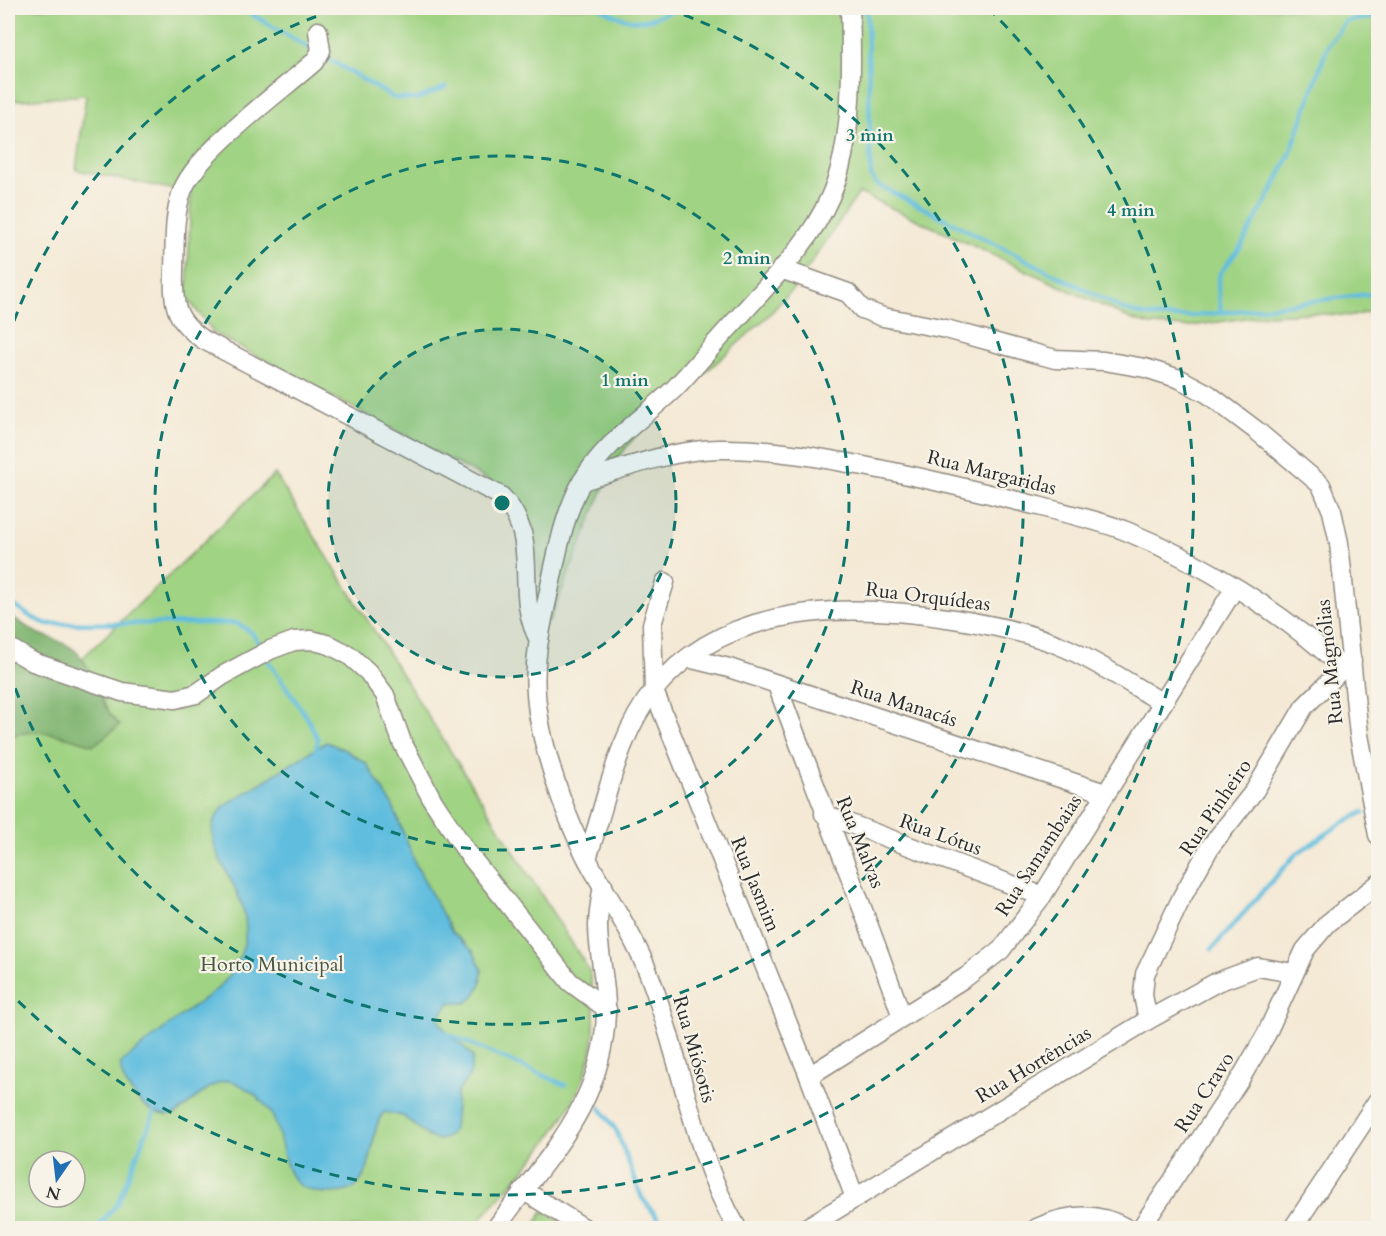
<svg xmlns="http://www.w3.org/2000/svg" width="1386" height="1236" font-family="Cardo,serif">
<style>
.green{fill:#a0d383;stroke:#667f57;stroke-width:1.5;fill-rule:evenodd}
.forest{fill:#80b571;stroke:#56704e;stroke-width:1.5}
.water{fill:#60bdde;stroke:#467484;stroke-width:1.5}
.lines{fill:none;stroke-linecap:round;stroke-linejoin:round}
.stream{stroke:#60bdde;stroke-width:4.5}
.minor-casing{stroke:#908a80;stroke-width:21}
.minor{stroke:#fff;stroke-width:18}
.ring{fill:none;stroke:#0f766e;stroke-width:3;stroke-dasharray:10 8}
.labels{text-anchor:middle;stroke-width:4.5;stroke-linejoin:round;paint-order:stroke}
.street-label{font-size:20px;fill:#2b2b2b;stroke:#f7f3e8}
.park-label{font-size:20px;fill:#485541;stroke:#f7f3e8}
.centre{fill:#0f766e;stroke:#f7f3e8;stroke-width:3}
.ring-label{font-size:18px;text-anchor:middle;font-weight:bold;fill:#0f766e;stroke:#f7f3e8;stroke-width:4.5;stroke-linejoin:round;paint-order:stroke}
</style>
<rect width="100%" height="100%" fill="#f7f3e8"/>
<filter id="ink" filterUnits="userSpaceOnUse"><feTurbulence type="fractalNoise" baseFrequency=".0167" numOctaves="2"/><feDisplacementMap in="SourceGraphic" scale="12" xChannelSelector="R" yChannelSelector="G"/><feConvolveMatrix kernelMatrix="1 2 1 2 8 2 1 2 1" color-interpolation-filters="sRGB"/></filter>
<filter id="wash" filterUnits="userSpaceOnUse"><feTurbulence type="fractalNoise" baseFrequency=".008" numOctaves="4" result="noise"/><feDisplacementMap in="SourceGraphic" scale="24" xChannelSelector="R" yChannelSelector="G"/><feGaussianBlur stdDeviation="1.35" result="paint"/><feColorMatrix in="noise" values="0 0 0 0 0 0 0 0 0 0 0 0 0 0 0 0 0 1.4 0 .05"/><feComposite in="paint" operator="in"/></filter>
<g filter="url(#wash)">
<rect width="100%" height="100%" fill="#f4e9d5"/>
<g class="green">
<polygon points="8,8 1378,8 1378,309 1353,316 1310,313 1266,315 1185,327 1151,325 1133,320 859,193 794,288 766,318 637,434 613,464 549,622 532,529 512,493 214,333 187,298 191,193 76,170 86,95 8,101"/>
<path d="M275 474 589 970C595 1001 598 1034 588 1065 571 1125 512 1182 473 1228H8V729ZM39 1161H75V1197H39Z"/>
<polygon points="543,1211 574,1228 533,1228"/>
</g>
<path class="forest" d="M8 614C17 620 26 627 35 632 51 639 69 642 80 656 97 677 100 708 120 725L94 745C65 736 37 726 8 737Z"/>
<path class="water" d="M326 742 345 750 366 763 392 804 416 865 452 932 473 951 482 969 481 984 473 998 466 1003H449L438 1018C447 1039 461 1040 473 1057L470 1075 457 1093 454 1129 446 1138 439 1140 429 1137 403 1116 384 1112C368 1132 377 1168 355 1187 349 1192 337 1193 329 1193 275 1193 289 1145 271 1113 266 1105 256 1095 248 1090 242 1086 236 1081 228 1081 210 1081 190 1106 174 1115 170 1115 164 1115 160 1114 142 1109 118 1081 121 1063 144 1045 167 1026 190 1009 206 997 220 990 231 973 277 904 200 864 214 821 216 816 221 811 224 806Z"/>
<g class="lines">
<g class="stream">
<polyline points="241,8 316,52"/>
<path d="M601 8C635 27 643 23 678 8"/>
<path d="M867 8 871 176 876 184 1125 310C1161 323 1198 315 1235 311 1283 306 1331 298 1378 293"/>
<polyline points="327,58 394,98 417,99 446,87"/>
<polyline points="1221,313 1218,285 1220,273 1241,246 1275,185 1290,154 1328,45 1346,21 1378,17"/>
<polyline points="8,601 31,617 47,624 236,623 251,632 259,643"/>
<polyline points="269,662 308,719 318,739 315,754"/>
<polyline points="1212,949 1296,854 1342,823 1364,812"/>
<polyline points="439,1030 565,1085"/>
<polyline points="600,1108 616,1130 642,1198 666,1228"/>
<polyline points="97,1228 118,1203 157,1105"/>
</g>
</g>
</g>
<g filter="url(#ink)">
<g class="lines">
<g class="minor-casing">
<g id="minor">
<path d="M318 31 321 51 314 62C281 91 199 151 183 189 173 214 175 244 174 270 173 305 174 320 204 340L501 496C544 540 512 591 539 640"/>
<polyline points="781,269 848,293 862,309 883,317 946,329 1055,359 1104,361 1145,368 1180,379 1208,394 1257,431 1321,485 1332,511 1339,543 1359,735 1378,835"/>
<path d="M582 481C627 467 672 450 718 449 775 448 833 460 889 471 939 481 989 494 1038 506 1067 514 1098 520 1126 531 1202 562 1282 612 1343 668L1352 661"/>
<polyline points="665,582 652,624 654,691 809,1076 855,1198"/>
<polyline points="8,647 33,662 122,692 175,699 196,694 222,676 270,650 294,641 311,640 330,645 349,655 368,672 385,695 402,742 433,801 466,851 570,982 607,1009"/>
<polyline points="688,658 729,668 1105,793"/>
<path d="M777 685C818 796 863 905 902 1017"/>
<polyline points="824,814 1042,896"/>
<path d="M587 858C607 802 616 737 654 690 727 601 851 603 954 619 992 625 1033 633 1068 649 1101 664 1132 685 1163 703"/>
<polyline points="1148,1020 1143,995 1145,974 1182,897 1210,847 1255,790 1304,707 1343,668"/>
<polyline points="809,1076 966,977 1001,950 1042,896 1234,589"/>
<polyline points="523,1190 584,1228"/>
<path d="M496 1228C546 1157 603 1106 606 1013 607 983 598 955 598 926 598 912 601 898 603 885"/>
<path d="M737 1228C692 1150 682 1061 650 977 635 938 612 904 592 868 567 823 539 743 536 693 533 658 542 624 549 591 557 554 564 513 583 480 605 442 644 418 675 388 697 365 717 340 739 317 772 280 810 243 830 197 854 144 852 65 850 8"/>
<polyline points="806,1228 1148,1020 1217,982 1258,967 1293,973"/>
<path d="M1037 1228C1067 1214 1096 1211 1126 1228"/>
<polyline points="1141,1228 1239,1081 1266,1035 1305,950 1328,923 1378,884"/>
<polyline points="1293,1228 1378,1100"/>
</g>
</g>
<use href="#minor" class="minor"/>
</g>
</g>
<circle cx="502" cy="503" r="174" fill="#0f766e" fill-opacity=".12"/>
<g class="ring">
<circle cx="502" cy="503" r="174"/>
<circle cx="502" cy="503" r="347"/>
<path d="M8 338A521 521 0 0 1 337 9M667 9A521 521 0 1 1 8 668"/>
<path d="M988 8A694 694 0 1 1 11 994"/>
</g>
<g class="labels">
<g class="street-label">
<text transform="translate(992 472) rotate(14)" y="7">Rua Margaridas</text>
<text transform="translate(928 596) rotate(7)" y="7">Rua Orquídeas</text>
<text transform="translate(1329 662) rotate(-96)" y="7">Rua Magnólias</text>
<text transform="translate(904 703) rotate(18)" y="7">Rua Manacás</text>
<text transform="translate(1215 807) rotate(-56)" y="7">Rua Pinheiro</text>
<text transform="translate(941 834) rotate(20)" y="7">Rua Lótus</text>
<text transform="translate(861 842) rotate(68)" y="7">Rua Malvas</text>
<text transform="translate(1038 855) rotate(-57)" y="7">Rua Samambaias</text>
<text transform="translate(756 884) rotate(68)" y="7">Rua Jasmim</text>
<text transform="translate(695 1049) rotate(74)" y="7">Rua Miósotis</text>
<text transform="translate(1033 1064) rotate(-31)" y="7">Rua Hortências</text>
<text transform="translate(1204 1092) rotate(-57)" y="7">Rua Cravo</text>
</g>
<g class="park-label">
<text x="272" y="971">Horto Municipal</text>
</g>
</g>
<circle cx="502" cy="503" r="9" class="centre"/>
<g class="ring-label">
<text x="870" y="141">3 min</text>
<text x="1131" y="216">4 min</text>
<text x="747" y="264">2 min</text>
<text x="625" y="386">1 min</text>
</g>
<rect width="1386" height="1236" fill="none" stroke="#f7f3e8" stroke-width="30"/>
<g transform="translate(57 1179) rotate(194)"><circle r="28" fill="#f7f3e8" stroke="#a5a39c" stroke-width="1.5"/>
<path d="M0-4.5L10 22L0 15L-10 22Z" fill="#1f6fb2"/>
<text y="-9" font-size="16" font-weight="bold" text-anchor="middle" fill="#2b2b2b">N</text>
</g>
</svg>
